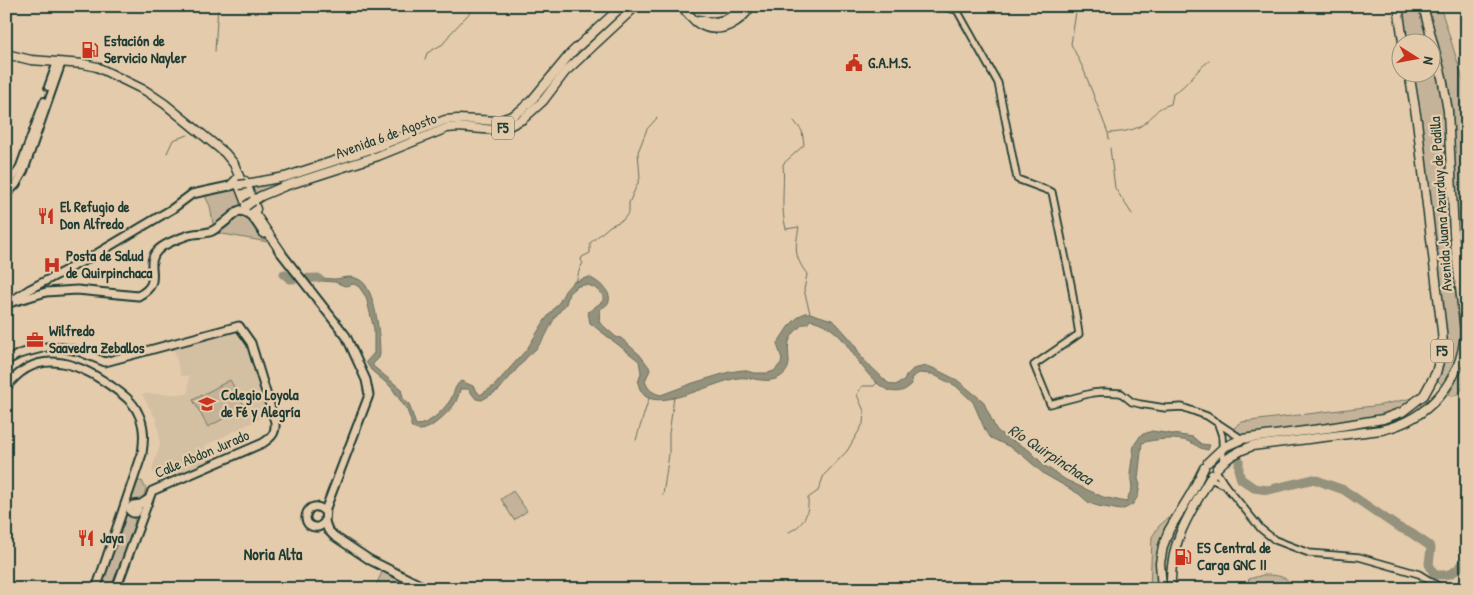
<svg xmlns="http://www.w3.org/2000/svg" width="1473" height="595" font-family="'Patrick Hand',sans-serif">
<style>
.built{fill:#d3bfa2}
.green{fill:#c4b399;stroke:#727866}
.water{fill:#94917b;stroke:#656f5f}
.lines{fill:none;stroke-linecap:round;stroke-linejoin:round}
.stream{stroke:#656f5f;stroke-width:1}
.river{stroke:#94917b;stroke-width:9}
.tertiary-casing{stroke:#1f3d34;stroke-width:9}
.secondary-casing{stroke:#1f3d34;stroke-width:10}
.primary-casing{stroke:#1f3d34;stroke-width:11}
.trunk-casing{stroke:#1f3d34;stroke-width:11}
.tertiary{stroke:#e4cbac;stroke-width:5.5}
.secondary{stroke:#e4cbac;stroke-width:6}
.primary{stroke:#e4cbac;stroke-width:7}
.trunk{stroke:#e4cbac;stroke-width:8}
.trunk-bridge-casing{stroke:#1f3d34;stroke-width:11;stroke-linecap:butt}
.trunk-bridge{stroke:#e4cbac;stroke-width:8}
.labels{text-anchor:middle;stroke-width:4.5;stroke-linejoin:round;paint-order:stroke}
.shield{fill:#e4cbac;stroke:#5a6858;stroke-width:1}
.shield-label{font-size:14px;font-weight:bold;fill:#1f3d34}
.poi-label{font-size:15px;font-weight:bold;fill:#1f3d34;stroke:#e4cbac;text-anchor:start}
.street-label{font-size:15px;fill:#1f3d34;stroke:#e4cbac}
.water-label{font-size:16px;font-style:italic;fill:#2b453b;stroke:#e4cbac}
.neighbourhood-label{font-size:16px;font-weight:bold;fill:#1f3d34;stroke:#e4cbac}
</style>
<rect width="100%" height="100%" fill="#e4cbac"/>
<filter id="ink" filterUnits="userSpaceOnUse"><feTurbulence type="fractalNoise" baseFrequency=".02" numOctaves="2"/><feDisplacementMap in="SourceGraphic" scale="10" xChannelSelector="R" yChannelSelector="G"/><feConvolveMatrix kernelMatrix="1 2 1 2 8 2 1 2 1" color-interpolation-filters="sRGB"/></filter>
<g filter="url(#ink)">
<polygon class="built" points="237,331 242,335 249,345 269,414 204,446 212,462 158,481 152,469 160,445 159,432 156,419 142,394 188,394 189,376 181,376 173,346"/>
<g class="green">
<polygon points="1401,6 1419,6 1428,42 1406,42"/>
<polygon points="1428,6 1440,6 1467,92 1467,316 1457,216 1453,111 1449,90"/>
<path d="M1431 50 1444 108 1448 188 1460 323C1461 350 1457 361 1444 385H1442L1438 381 1443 365 1446 342 1422 131 1412 73 1430 72Z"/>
<polygon points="325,166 326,168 254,196 250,187 280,181"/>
<polygon points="237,188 242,203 217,224 213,224 210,206 204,194"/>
<polygon points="240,214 251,217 268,242 217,233"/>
<path d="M1467 354C1467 370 1470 391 1451 397L1449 395 1450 392 1462 371Z"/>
<polygon points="230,380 245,407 208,427 193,400"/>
<polygon points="1417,397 1403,408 1385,416 1241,435 1236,434 1235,430 1235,427 1242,422 1381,405"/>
<polygon points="1424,398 1429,403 1420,411 1390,425 1247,444 1228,453 1229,449 1244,442 1388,421 1413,409"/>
<path d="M1204 474 1209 476C1185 515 1164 541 1168 589H1165C1165 579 1163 568 1164 558 1168 528 1189 500 1204 474Z"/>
<polygon points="138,481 142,481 146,489 142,501 134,502 132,498"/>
<polygon points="513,491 527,511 514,520 501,499"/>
<path d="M1176 511C1157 542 1155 553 1158 589H1150L1152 537 1159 526Z"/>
<polygon points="130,514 134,516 135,522 113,589 101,589 126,516"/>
<polygon points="383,570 422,589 374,589"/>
<path d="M1263 575C1275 575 1289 575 1293 589H1245L1249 579Z"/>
</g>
<path class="water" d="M306 275C315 276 325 279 334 279 342 279 349 274 360 280 376 289 380 338 380 354L379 358 373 364V366L401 389 403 398 409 404 416 425C429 425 441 412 449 402 454 395 454 386 461 381L473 386 480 395 494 386 527 349 545 320 560 301 565 291 573 282 589 277C597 281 612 291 609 301 608 305 604 307 600 309L599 322 616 337 621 338 640 355 649 367 650 370 645 381C648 390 653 393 661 395L693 383 729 372 743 370 754 373H768L774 371 781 363 782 359 777 344 788 327 799 316 805 313H810L832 320 837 324 853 342 862 358 888 383 895 385 904 381 906 376 913 369 926 366 933 368 957 380 983 401 996 429 1000 433 1029 450 1045 466 1066 480 1103 497 1126 502 1132 488 1130 473 1134 445 1141 435 1152 431 1193 437 1201 444 1210 445 1208 450C1197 448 1199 446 1190 442 1179 437 1153 439 1142 443L1138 479 1140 485 1138 496 1133 504 1126 508 1120 510 1098 506 1089 503 1079 494 1044 474 1021 454 1010 447 991 438 986 432 973 402 956 386 932 374 919 373 911 378 912 384C885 412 857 357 843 340 836 331 821 321 810 320L807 324H803C797 330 791 334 789 342 786 356 795 367 780 377 766 385 752 376 738 378 716 381 663 410 645 396 641 393 639 387 638 383L641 373 639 361 590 323 588 312 603 301V296L595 288 588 285H582L576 287 569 293 566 304 555 317 545 337 536 349 527 357 499 390 482 400 476 399 468 389H460C459 395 457 400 454 405 446 414 423 440 411 426V421L407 410 391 387 371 370 366 362 374 353V329L366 297 359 287 354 284 345 286 335 282 309 280Z"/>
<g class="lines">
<g class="stream">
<polyline points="1077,6 1071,44 1083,68 1108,133 1109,139"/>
<polyline points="215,51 218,6"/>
<polyline points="425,60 427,53 443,44 450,34 476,6"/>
<path d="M794 121 802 131 804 145 783 164C785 186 780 207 786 229L799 227C795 248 794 257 807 274L804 290 810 313"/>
<path d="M1109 133C1122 132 1136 131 1146 122 1158 112 1154 109 1171 104L1173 94C1188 85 1195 71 1209 61"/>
<polyline points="1110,148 1115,188 1132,214"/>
<polyline points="167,153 173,140 188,135"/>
<polyline points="576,282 580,268 583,263 581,260 582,257 590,253 590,243 610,226 623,220 629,212 629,203 640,178 638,152 647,129 657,118"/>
<polyline points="636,440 649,398"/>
<polyline points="663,495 669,454 669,434 674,397"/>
<path d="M789 532C804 525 809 514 808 498L818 491 824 475 847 451 863 424 864 411 857 395 862 386H874L877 383"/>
</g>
<g class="river">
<polyline points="284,274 290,279 318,278"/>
<path d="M1239 460V473L1241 479 1254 488 1268 490 1314 479 1327 484 1344 490 1398 527 1411 533 1430 546 1431 548 1429 564 1434 574C1450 578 1457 571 1467 559"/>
</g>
<g class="tertiary-casing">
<g id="tertiary">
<polyline points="940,6 957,10 998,83 1017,179 1052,192 1071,284 1079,334 1034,365 1050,404 1092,393 1103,392 1121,393 1132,402 1140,404 1165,408 1182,407 1207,416 1242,439"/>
<polyline points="1218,424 1222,436 1223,461"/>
<polyline points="1216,471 1225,485 1261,529 1275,540 1309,553 1359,557 1419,574 1443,589"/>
<polyline points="1210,479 1225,485"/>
<polyline points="1465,589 1467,588"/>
</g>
</g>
<g class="secondary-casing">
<g id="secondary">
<polyline points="48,87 57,62"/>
<polyline points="6,188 19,169 44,101"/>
<polyline points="6,195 16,185 24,171 62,62"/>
</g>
</g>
<g class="primary-casing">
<g id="primary">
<path d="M238 211C252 211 256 223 264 234"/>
<polyline points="278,249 346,336 366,380 369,395 366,403 326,508 325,522 328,530 334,536 370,560 428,589"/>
<polyline points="13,300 30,289 93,256 172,209 192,194 234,185"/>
<path d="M6 304 46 292 77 290 138 296C166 282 142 265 158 250 165 243 180 238 189 235 196 233 206 234 212 231 222 226 231 216 240 210"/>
<path d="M6 361 19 354 46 347 64 348 78 351 105 362 239 326 251 343 275 422C276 433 272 437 263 443L152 491 116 589"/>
<path d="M6 388C35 347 76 361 111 386 121 393 133 401 138 413 145 426 144 440 142 454L96 589"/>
<polyline points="138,509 136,513 133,513 130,511 130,508 133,505 141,504 147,500"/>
<path d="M325 512C309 495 297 525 315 527 319 528 322 525 325 522"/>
</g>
</g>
<g class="trunk-casing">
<g id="trunk">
<path d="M681 6C687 12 693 21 701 25 720 35 741 22 751 6"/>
<polyline points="1398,6 1403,42"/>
<path d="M699 20C715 24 731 22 741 6"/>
<polyline points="6,54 31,60 84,64 97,67 146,91 165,104 225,153 234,164 241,181"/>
<polyline points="237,180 250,214"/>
<polyline points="245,181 256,209"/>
<polyline points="246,184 285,177 374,148 445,120 458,119 498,121 512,116 521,110 532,100 571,53 622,6"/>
<polyline points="230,186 237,179"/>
<polyline points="253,201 261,196 285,186 378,156 447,128 458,127 496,130 505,128 523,119 543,101 565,72 636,6"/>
<polyline points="251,208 281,252"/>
<polyline points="1208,462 1224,447 1242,439 1328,428 1383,419 1402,412 1424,395 1436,373 1443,346 1442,331 1417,121 1409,72"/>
<path d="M1217 468C1227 457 1238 451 1252 446L1381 430C1428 420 1462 381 1465 332L1454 234 1448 111 1442 77 1423 6"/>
<polyline points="1162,589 1160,563 1163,546 1169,530 1192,492 1204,468"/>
<path d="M1171 589C1169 541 1190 513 1212 475"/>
</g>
</g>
<use href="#tertiary" class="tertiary"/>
<use href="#secondary" class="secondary"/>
<use href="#primary" class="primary"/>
<use href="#trunk" class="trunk"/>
<g class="trunk-bridge-casing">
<g id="trunk-bridge">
<polyline points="239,185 246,184"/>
<polyline points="246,206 253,201"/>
</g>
</g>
<use href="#trunk-bridge" class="trunk-bridge"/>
</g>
</g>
<defs>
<g id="fuel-bare" transform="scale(1.35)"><path d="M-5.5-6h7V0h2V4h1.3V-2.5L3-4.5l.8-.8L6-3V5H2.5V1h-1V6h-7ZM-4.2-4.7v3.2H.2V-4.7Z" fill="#c8321e" stroke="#e4cbac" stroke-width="2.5" paint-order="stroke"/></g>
<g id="civic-bare" transform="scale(1.35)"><path d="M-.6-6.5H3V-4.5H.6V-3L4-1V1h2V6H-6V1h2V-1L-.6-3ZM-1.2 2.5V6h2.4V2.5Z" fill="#c8321e" stroke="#e4cbac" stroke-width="2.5" paint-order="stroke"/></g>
<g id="restaurant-bare" transform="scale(1.35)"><path d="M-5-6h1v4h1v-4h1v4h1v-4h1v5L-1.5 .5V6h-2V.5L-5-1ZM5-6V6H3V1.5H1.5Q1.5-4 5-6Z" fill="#c8321e" stroke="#e4cbac" stroke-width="2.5" paint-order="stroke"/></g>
<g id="hospital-bare" transform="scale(1.35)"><path d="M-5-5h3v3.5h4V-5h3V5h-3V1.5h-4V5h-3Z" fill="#c8321e" stroke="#e4cbac" stroke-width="2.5" paint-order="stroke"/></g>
<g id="office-bare" transform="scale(1.35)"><path d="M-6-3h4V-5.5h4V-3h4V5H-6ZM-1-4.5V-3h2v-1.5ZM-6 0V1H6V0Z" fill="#c8321e" stroke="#e4cbac" stroke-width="2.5" paint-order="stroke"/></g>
<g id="school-bare" transform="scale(1.35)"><path d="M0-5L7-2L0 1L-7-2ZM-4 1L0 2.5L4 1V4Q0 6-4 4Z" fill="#c8321e" stroke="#e4cbac" stroke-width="2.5" paint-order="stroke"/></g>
</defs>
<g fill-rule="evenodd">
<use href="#fuel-bare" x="90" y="50"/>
<use href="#civic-bare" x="854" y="63"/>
<use href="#restaurant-bare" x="46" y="216"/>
<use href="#hospital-bare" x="52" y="265"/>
<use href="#office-bare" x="35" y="340"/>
<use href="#school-bare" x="207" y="404"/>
<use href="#restaurant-bare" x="86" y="538"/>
<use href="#fuel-bare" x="1183" y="557"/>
</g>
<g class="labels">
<g class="shield">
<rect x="492" y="116.5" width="22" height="23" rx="4"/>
<rect x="1431" y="339.5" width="22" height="23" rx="4"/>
</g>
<g class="shield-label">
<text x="503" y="133">F5</text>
<text x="1442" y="356">F5</text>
</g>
<g class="poi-label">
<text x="104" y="46">Estación de<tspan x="104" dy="17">Servicio Nayler</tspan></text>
<text x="868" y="68">G.A.M.S.</text>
<text x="60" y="212">El Refugio de<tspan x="60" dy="17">Don Alfredo</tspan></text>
<text x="66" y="261">Posta de Salud<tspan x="66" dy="17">de Quirpinchaca</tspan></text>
<text x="49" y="336">Wilfredo<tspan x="49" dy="17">Saavedra Zeballos</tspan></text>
<text x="221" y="400">Colegio Loyola<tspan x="221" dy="17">de Fé y Alegría</tspan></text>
<text x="100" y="543">Jaya</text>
<text x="1197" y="553">ES Central de<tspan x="1197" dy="17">Carga GNC II</tspan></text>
</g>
<g class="street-label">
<text transform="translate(386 136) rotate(-20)" y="5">Avenida 6 de Agosto</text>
<text transform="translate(1441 204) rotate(-94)" y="5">Avenida Juana Azurduy de Padilla</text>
<text transform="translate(202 454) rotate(-23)" y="5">Calle Abdon Jurado</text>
</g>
<g class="water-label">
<text transform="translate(1051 454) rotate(33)" y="6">Río Quirpinchaca</text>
</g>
<g class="neighbourhood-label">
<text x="273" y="560">Noria Alta</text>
</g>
</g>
<rect width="1473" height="595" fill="none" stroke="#e4cbac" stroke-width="25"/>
<rect x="12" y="12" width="1448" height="570" fill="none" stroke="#1f3d34" stroke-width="2" filter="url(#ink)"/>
<g transform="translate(1416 58) rotate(101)"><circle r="24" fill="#e4cbac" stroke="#95927c"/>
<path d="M0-4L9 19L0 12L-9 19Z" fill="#c8321e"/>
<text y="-8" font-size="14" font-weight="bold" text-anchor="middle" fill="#1f3d34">N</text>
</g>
</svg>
